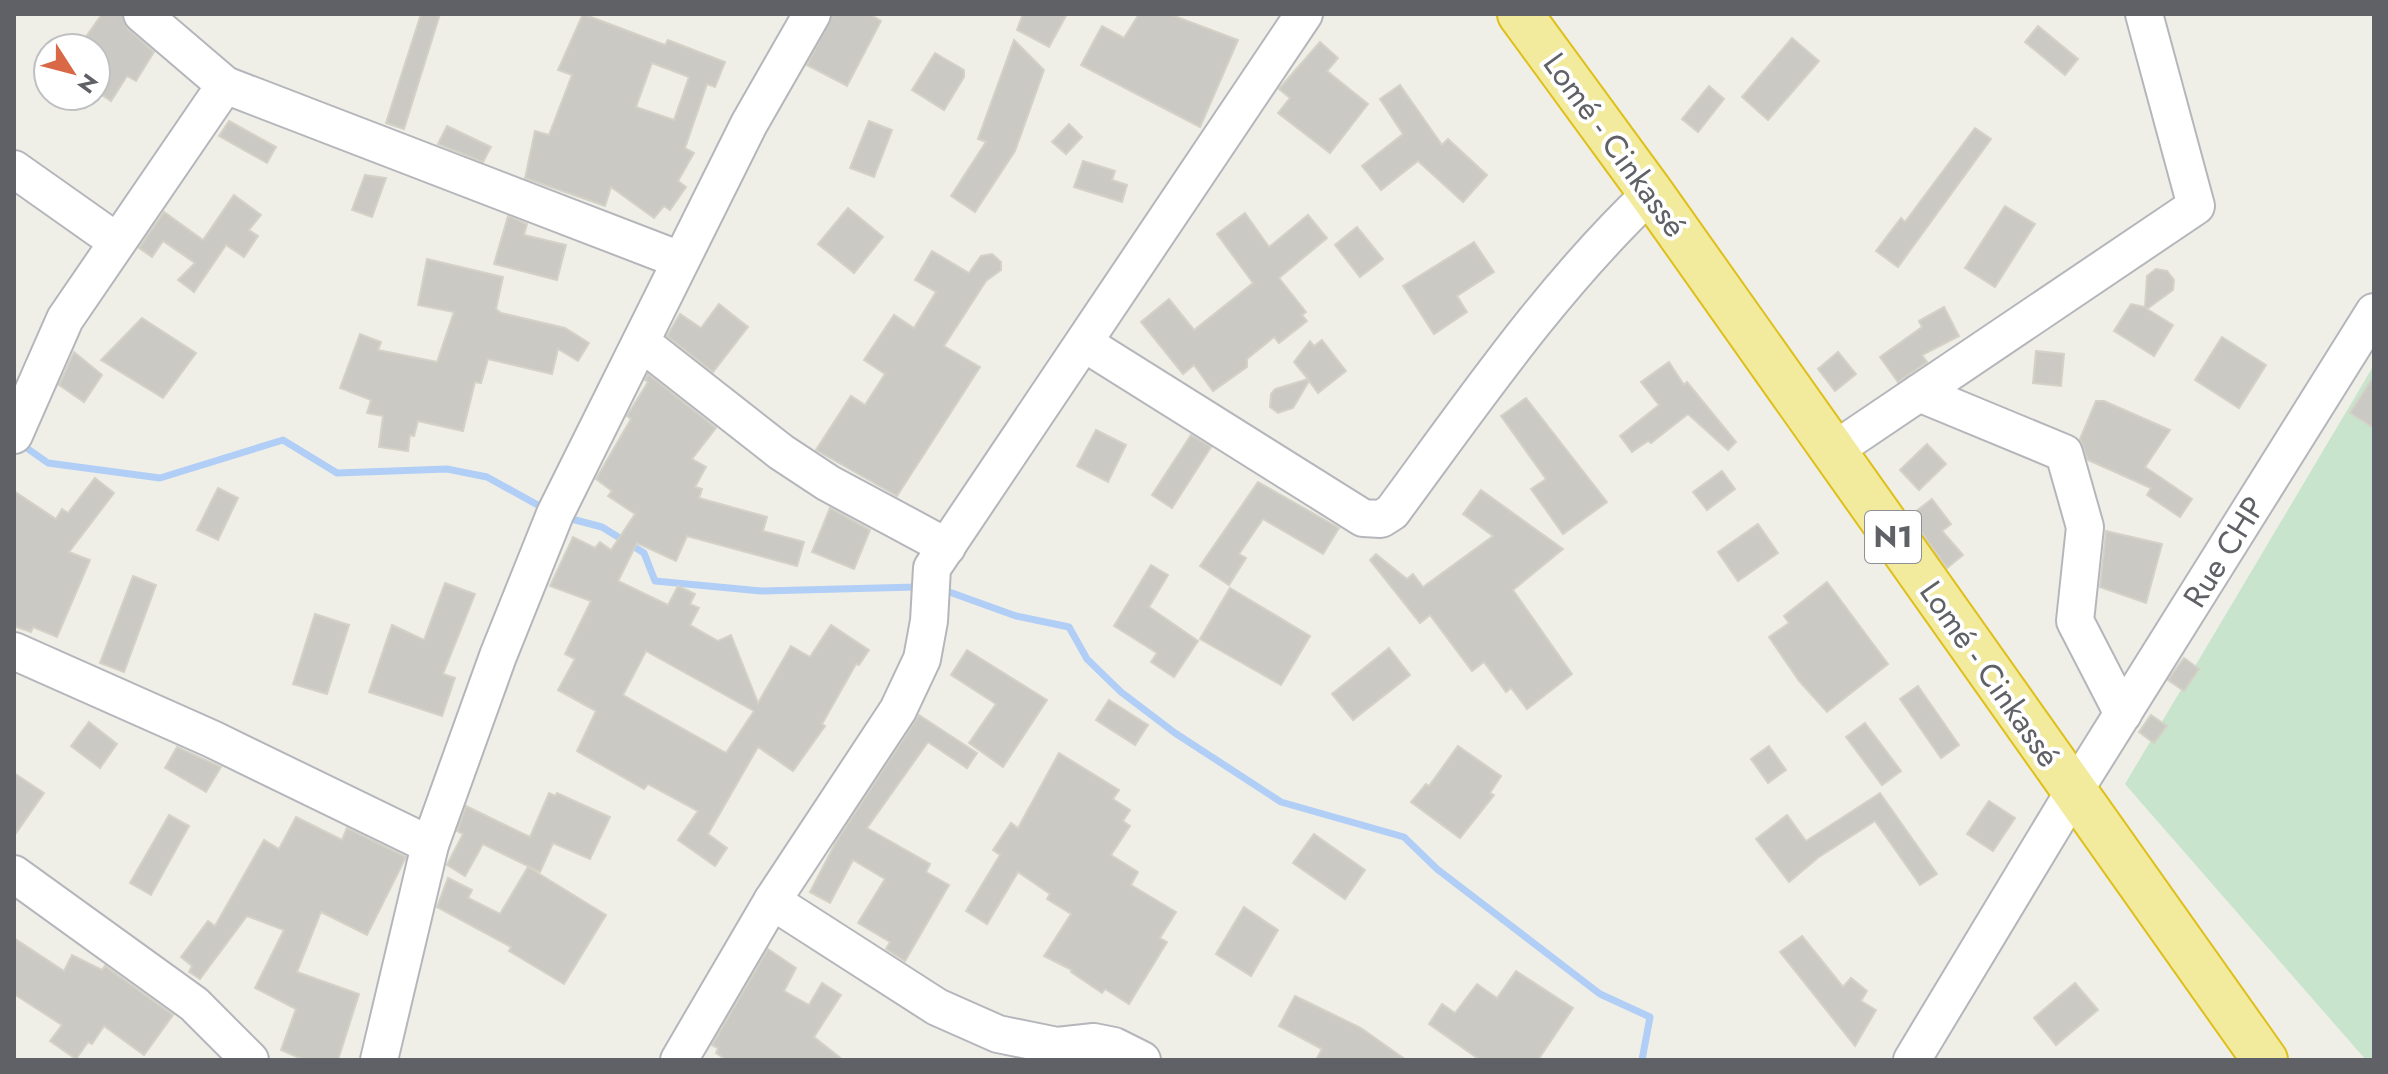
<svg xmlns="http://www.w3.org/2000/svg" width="2388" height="1074" font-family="Jost,sans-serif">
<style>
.green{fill:#c8e4cc}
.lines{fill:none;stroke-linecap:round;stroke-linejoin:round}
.stream{stroke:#b1cef6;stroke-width:7}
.building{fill:#cbc9c4;stroke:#d4d2c7;stroke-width:2;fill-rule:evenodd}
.minor-casing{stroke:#b5b6bb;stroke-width:40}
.highway-casing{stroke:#dfbf19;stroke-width:48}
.minor{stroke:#fff;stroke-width:36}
.highway{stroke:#f2ea9c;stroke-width:44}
.labels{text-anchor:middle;stroke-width:8;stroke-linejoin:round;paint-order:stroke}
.shield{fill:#fff;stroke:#8f9094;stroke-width:2}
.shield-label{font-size:30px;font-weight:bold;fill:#5f6166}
.street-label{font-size:32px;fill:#5f6166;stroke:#fff}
</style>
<rect width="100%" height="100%" fill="#efefe8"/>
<polygon class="green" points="2374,365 2374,1060 2366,1060 2125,784"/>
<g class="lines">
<g class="stream">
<polyline points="21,444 48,463 160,478 283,440 337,473 447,469 487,477 545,509"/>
<polyline points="564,517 602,527 644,553 655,581 761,591 917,587"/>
<polyline points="941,589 1016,616 1069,627 1087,659 1121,692 1175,733 1281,802 1404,837 1437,869 1600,994 1650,1017 1642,1060"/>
</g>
</g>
<g class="building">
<polygon points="102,14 122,14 128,29 154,52 136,81 127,76 111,101 96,91 96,48 78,48"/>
<polygon points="421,14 440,14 404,129 386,123"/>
<path d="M583 14 665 45 668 40 725 62 715 87 707 84 685 148 694 153 678 181 686 187 670 210 664 206 654 218 611 187 605 206 525 178 535 131 549 135 572 75 558 70ZM652 63 689 77 674 120 636 107Z"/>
<polygon points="833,14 869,14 881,21 847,86 807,65"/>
<polygon points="1023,14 1067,14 1049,47 1017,30"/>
<polygon points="1139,14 1169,14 1238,40 1200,127 1081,65 1102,26 1124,38"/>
<polygon points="2038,26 2078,59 2065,75 2025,42"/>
<polygon points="1792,38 1819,61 1768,120 1742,97"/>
<polygon points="1014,40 1044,70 1015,151 975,212 951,196 986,142 978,139"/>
<polygon points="1320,42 1338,58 1327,71 1368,104 1330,153 1278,113 1290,98 1279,89"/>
<polygon points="935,53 964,70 964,77 944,110 912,90"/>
<polygon points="1400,85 1442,145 1448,139 1487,175 1463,202 1418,161 1381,190 1362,166 1403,134 1380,99"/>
<polygon points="1709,86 1724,99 1698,132 1682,119"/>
<polygon points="229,121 276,147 267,163 219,136"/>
<polygon points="869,121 892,130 874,177 850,168"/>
<polygon points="1069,124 1082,137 1066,154 1052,142"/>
<polygon points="447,126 491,147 483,162 438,144"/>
<polygon points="1975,128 1991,139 1898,267 1876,251 1901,218 1905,222"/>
<polygon points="1083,161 1115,171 1112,180 1127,185 1122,202 1074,187"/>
<polygon points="365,175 386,178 372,217 352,210"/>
<polygon points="234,195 261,215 249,230 258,236 244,257 226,245 194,292 178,280 195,263 163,241 152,257 139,248 164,212 203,240"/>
<polygon points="2005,206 2035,224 1995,287 1965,268"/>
<polygon points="848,208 883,237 854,273 818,244"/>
<polygon points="1245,213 1269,247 1308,215 1327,238 1279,278 1306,312 1302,315 1307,321 1279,343 1274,337 1247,359 1247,367 1213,391 1194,365 1183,374 1141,322 1169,299 1194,330 1253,283 1217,234"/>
<polygon points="508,216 527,224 524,235 566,245 557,280 494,264"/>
<polygon points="1357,227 1383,259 1360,277 1335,245"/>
<polygon points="1474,242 1494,272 1457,296 1467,312 1434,334 1403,286"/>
<polygon points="932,251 969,273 981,256 992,254 1001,262 1001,270 986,281 944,346 980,367 897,496 816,450 851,396 865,405 885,374 864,360 894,315 914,328 936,292 915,280"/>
<polygon points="427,259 503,277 496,309 501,313 565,328 589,343 578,361 558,349 552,374 488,359 481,383 475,382 463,431 418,421 414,436 410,435 408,451 379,447 383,416 367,413 371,400 340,388 360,334 381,342 378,350 437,362 454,312 418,305"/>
<polygon points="2156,269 2167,271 2174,280 2173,290 2147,309 2173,325 2154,356 2114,331 2131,304 2145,307 2147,276"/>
<polygon points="719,304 748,327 713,372 667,336 680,314 701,328"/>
<polygon points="1944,307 1959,336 1922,355 1927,362 1898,382 1880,357 1922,327 1919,321"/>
<polygon points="142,318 196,353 163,398 101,360"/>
<polygon points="2222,337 2266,365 2239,408 2195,380"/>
<polygon points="1322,340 1346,371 1318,393 1309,381 1293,408 1278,413 1270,407 1271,394 1275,389 1308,379 1294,362 1310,341 1314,346"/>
<polygon points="2036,351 2064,354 2061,386 2033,383"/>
<polygon points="74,352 102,375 84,402 59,385"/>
<polygon points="1838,352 1856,374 1835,391 1818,369"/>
<polygon points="1669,362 1684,385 1687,382 1736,442 1728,450 1688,414 1651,443 1648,441 1632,452 1620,436 1659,405 1641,382"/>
<path d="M648 374 716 428 692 459 706 467 695 487 702 489 699 498 767 517 763 531 804 542 797 566 687 536 676 561 637 543 618 581 668 605 678 586 695 594 690 604 699 608 690 625 718 641 731 635 758 703 791 646 810 657 831 625 869 650 859 665 856 664 822 724 825 726 793 771 758 747 708 834 727 848 715 866 678 840 698 811 648 784 644 789 577 751 596 711 558 690 575 659 565 654 591 601 550 586 573 537 595 548 600 542 611 550 635 514 608 496 612 491 596 479 631 419 627 416 648 382 645 380ZM646 651 754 711 726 753 623 695Z"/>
<polygon points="2374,376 2374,428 2350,413"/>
<polygon points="1526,398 1607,502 1563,534 1531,489 1546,479 1501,416"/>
<polygon points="2096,401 2104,401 2170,430 2145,467 2192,499 2180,517 2147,495 2151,488 2088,460 2080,439"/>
<polygon points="1096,430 1126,445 1108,482 1077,466"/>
<polygon points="1191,435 1211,447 1172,508 1152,495"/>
<polygon points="1927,444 1946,464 1919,490 1900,470"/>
<polygon points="1722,471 1735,489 1707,510 1693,492"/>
<polygon points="95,478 114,493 69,552 90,560 57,637 33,627 31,632 14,626 14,491 56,519 62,509 68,513"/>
<polygon points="1258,482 1339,528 1323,554 1263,519 1239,554 1246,558 1229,585 1200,566"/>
<polygon points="218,488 238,498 218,540 197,530"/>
<polygon points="1481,490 1563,549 1513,590 1572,674 1527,709 1511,688 1506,692 1484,662 1472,671 1430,615 1420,623 1370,560 1376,554 1407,579 1413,574 1423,587 1493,536 1463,514"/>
<polygon points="1932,499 1951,524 1942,531 1963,555 1947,568 1910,516"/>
<polygon points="830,508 870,530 854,569 812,552"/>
<polygon points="1758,524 1778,553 1738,581 1718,552"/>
<polygon points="2106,531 2162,544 2146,603 2100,587"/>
<polygon points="1151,565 1168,575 1149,607 1198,641 1174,677 1151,662 1157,653 1114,626"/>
<polygon points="133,576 156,585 124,672 100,663"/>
<polygon points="1827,582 1888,664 1827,712 1799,681 1769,637 1789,623 1784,616"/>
<polygon points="445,583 475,594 443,674 455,678 442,716 369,692 392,625 424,640"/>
<polygon points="1230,588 1310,636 1281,685 1200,639"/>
<polygon points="315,614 349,625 327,694 293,684"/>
<polygon points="1389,648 1410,675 1353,720 1332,694"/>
<polygon points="967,650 1047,700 1003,767 969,743 996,704 951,675"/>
<polygon points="2184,658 2199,669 2184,691 2168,680"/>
<polygon points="1918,686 1959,745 1941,758 1900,699"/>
<polygon points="1109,700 1148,725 1135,745 1096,720"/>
<polygon points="919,715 977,753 967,768 928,742 867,828 930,864 926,872 949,885 905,961 886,949 890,942 858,923 885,879 853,860 830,903 810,892 836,842"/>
<polygon points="2151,715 2167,726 2154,743 2139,732"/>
<polygon points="89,722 117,744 100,768 71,746"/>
<polygon points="1865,723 1901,771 1882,785 1846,737"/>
<polygon points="1458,746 1501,776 1490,793 1494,795 1460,838 1411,802 1426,784 1429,786"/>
<polygon points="1769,746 1786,770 1768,783 1751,759"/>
<polygon points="177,747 221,767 206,792 165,768"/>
<polygon points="1059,753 1119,790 1113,799 1130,810 1123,821 1130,826 1111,855 1138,872 1131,885 1176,912 1160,938 1167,942 1129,1004 1105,989 1102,993 1071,972 1072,970 1044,956 1071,914 1047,899 1050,894 1018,872 987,924 966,911 1000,855 993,850 1011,823 1018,828"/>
<polygon points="14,773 44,793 14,836"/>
<polygon points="549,793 555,796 557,793 610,817 590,859 553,843 540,872 483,844 465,876 447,865 463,834 457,831 466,806 530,837"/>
<polygon points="1880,793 1937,874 1920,885 1875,821 1819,857 1789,882 1756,839 1787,815 1806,841"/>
<polygon points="1989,801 2015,818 1993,851 1967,834"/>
<polygon points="169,815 189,826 151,895 130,883"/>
<polygon points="296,817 342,840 347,828 406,857 367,935 321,912 297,972 359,994 338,1060 304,1060 281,1050 296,1009 255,988 284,930 247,916 200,979 189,972 192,966 181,957 208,921 215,926 264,840 279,849"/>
<polygon points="1314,834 1365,870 1345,899 1293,863"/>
<polygon points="528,867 606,915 564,984 509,951 511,947 437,907 448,878 472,890 468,898 500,914"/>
<polygon points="1244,907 1278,930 1251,976 1216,954"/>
<polygon points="1802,936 1843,987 1851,978 1867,991 1861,1001 1876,1010 1855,1046 1780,952"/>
<polygon points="14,938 64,971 72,955 102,970 105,966 173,1015 144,1055 104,1026 92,1044 88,1042 76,1059 50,1041 62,1025 14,994"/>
<polygon points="768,949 796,968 784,991 809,1005 822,983 841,995 814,1037 843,1060 727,1060 716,1053 718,1048 712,1045"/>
<polygon points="1516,971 1573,1008 1538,1060 1480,1060 1429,1024 1442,1004 1455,1013 1477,984 1497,998"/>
<polygon points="2075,983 2098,1010 2056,1045 2034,1018"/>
<polygon points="1295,996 1361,1028 1406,1060 1316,1060 1322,1049 1279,1026"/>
</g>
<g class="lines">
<g class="minor-casing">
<g id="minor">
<polyline points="142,14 225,85"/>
<polyline points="14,169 116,241"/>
<polyline points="642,343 781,452 828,483 947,547"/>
<path d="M1084 343 1363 518 1381 519 1392 512C1474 401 1551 288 1651 193"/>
<polyline points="1919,393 2064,453 2085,527 2075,621 2123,714"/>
<polyline points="14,435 65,319 225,85 680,260"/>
<polyline points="1833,451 2196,206 2144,14"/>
<polyline points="14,651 212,739 430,845"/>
<polyline points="14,874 194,1004 250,1060"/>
<polyline points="772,901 937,1007 998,1034 1057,1046 1094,1042 1114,1046 1142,1060"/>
<polyline points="379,1060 430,845 498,656 555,514 749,124 812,14"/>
<polyline points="679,1060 772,901 898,710 922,659 929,621 932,568 1304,14"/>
<polyline points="1912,1060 2073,793 2374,312"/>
</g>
</g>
<g class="highway-casing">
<polyline id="highway" points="1520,14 1651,193 2265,1060"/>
</g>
<use href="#minor" class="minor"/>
<use href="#highway" class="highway"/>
</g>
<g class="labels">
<rect class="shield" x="1865" y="511" width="56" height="52" rx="6"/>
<g class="shield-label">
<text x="1893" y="547">N1</text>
</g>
<g class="street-label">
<text transform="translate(1615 145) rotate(54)" y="11">Lomé - Cinkassé</text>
<text transform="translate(2224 552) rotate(-58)" y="11">Rue CHP</text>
<text transform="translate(1990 674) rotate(55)" y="11">Lomé - Cinkassé</text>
</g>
</g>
<rect width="2388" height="1074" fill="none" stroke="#5f6166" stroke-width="32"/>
<g transform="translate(72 72) rotate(126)"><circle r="38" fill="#ffffff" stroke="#bfc0c2" stroke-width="2"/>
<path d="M0-6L14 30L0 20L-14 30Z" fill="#d86846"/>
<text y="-12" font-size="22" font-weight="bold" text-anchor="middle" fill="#5f6166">N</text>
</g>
</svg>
